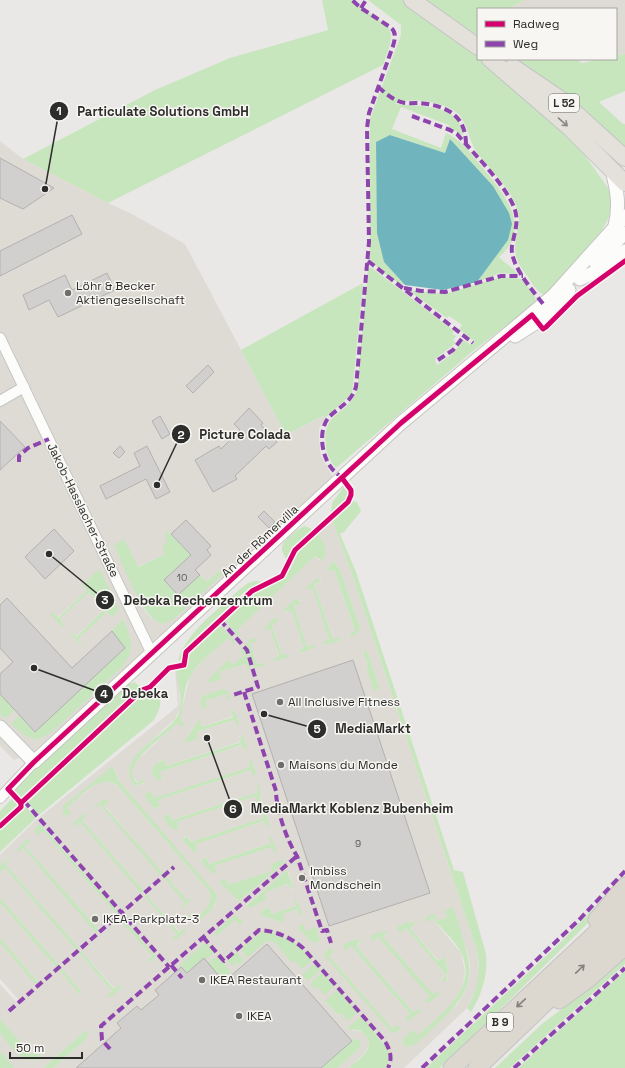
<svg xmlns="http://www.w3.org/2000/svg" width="625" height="1068" font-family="'Space Grotesk',sans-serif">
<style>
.built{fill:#dedbd4;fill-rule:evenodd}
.green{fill:#c8e6be}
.water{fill:#70b4bd}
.building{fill:#d1d0ce;stroke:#b2b1b0}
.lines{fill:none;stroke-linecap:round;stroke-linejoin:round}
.minor-casing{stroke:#c5c5c3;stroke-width:12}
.tertiary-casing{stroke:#c5c5c3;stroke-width:15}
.primary-casing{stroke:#c5c5c4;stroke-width:18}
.trunk-casing{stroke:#c5c5c4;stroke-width:19}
.minor{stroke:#fcfcfb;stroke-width:10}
.tertiary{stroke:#fcfcfb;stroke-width:13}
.primary{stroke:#e4e1db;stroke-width:16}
.trunk{stroke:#dcd8d0;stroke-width:17}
.quiet{stroke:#8e44ad;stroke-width:4;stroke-dasharray:8 4;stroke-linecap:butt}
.cycleway-casing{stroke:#f7f6f2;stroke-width:8}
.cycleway{stroke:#d6006c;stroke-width:5}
.oneway{stroke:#888783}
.oneway2{stroke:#84827e}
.poi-dot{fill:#6f6e6c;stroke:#f7f6f2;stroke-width:1.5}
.labels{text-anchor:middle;stroke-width:3;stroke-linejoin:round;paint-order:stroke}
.number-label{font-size:10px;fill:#585856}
.shield{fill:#f7f6f2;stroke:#6a6967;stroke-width:1}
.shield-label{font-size:11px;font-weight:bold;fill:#2d2d2b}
.poi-label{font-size:12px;fill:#2d2d2b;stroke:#f7f6f2;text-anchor:start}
.street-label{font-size:12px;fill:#2d2d2b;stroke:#f7f6f2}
.leader{fill:none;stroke:#2d2d2b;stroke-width:1.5}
.callout-dot{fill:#2d2d2b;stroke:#f7f6f2;stroke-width:1.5}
.mark-label{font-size:12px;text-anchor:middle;font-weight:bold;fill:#fff}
.callout-label{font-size:13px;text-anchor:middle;font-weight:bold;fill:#2d2d2b;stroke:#f7f6f2;stroke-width:3;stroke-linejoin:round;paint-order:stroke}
</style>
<rect width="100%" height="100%" fill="#e9e8e6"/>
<g class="built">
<polygon points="525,0 625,0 625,54 616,55 616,9 507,9"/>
<path d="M0 141 23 159 108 203 132 214 185 244 286 435 324 416 325 418 319 429V441L321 456 333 478 36 750 14 760 0 746V714L5 719 15 710 0 694ZM166 530 196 561 164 580 178 595 200 575 207 582 220 570 163 624 151 618 144 609 124 540 137 567 165 554 164 546 166 543ZM82 584 119 610 112 617 107 612 78 639 81 645 69 633 71 632 75 637 105 609 89 592 59 620 63 627 51 614 53 613 57 618 87 590ZM124 619 122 667 121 641 112 631Z"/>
<path d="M332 519 355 583 477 951 479 974 477 987 467 1008 404 1068H386L390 1057 388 1049 384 1051 383 1049 387 1048 384 1042 361 1016 350 1030 359 1031 365 1034 369 1041 368 1047 364 1054 349 1068H337L360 1048 355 1038 321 1068H53L85 1040 86 1030 43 1068H15L0 1051V1033L23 1058 31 1055 0 1019V984L16 1002 19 1000 0 979V943L36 984 39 983 0 938V903L56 967 59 965 0 898V872L5 868 76 950 79 948 5 864 10 859 8 858 0 865V855L36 820 178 706 175 668 185 666 186 655 250 594 267 584 276 582 285 575 292 556 296 550ZM317 533 320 561 315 556 236 630 252 594 284 579 297 552ZM333 561 339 568 360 627 350 636 348 634 355 632 334 570 327 571ZM321 580V582L314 584 333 639 323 642 329 640 313 588 305 589ZM299 599 300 604 294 606 307 647 301 653 298 650 304 648 292 610 285 612ZM274 618 272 624 282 655 273 659 279 657 270 629ZM220 624 228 637 203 660 190 676 179 720 185 724 177 723 138 759 133 767 132 775 138 783 142 779 145 782 137 786 132 782 130 765 142 749 175 719 180 708 179 692 188 667 187 661ZM240 650 246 651V664L219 672 228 661 233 666 245 655ZM366 650H367L379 686 366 663V658L363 657ZM233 716 236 726 234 720 188 735 198 721 202 727ZM243 735 245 751 243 745 160 772 152 770 159 761 164 760 166 766 242 741 239 736ZM114 767 119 781 217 900 215 906 194 923 188 918 194 920 208 908 211 900 209 891 118 786 111 782H101L94 785 67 808ZM250 767 254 777 251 770 158 800 160 807 156 808 151 792 153 799ZM256 786 260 797 261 800 256 796 177 822 179 829H173L164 819 165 815 169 814 172 820 258 792ZM109 801 104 805 163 874 162 876 100 805ZM261 812 268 827 264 821 195 844 197 849 184 837 189 836 191 842 263 818ZM87 816 82 820 144 891 142 893 80 822ZM41 824 119 913 117 915 42 830H34ZM30 841 25 846 99 930 96 932 23 848ZM271 843 275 853 272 846 214 866 201 862 202 859 206 857 209 864ZM285 862 239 901 221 880 226 879 228 885 273 871 271 865ZM288 870 293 886 292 890H291L289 884 264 892 261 901 253 907 246 905ZM146 894 180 932 185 928 172 939 177 934 144 896ZM294 900 299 915 297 909 283 914 281 922 261 915V911L269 907 272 914 296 906ZM452 907 467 951 470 965 469 979 465 992 457 1005 405 1046 402 1043 403 1040 418 1036 450 1006 458 996 463 983 465 971 461 953 432 918 435 914 437 921 448 917 449 909ZM119 918 156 957 150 962 147 961 152 956ZM412 921 415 924 410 928 439 961 443 957 446 961 448 971 447 981 441 979 446 975 406 928 398 927ZM388 933 383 937 433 995 438 990 431 997 378 937ZM283 936 299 946 312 960H295L292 962 274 942 266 941ZM357 939 361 942 356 946 413 1012 418 1008 408 1021H407L410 1014 351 946ZM326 950 334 951 328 955 393 1029H401L395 1033 324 954ZM81 951 115 989 120 985 107 995 112 991 79 953ZM61 968 82 992 80 994 59 970ZM325 1001 358 1012 341 1013 338 1015Z"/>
</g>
<g class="green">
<polygon points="322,0 351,0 388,26 391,34 390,45 383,65 108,203 23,159 155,90 230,58 328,30"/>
<path d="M368 0H403L478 55V59H483L579 147 608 188 612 200 609 217 602 230 546 296C538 293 534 286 529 279 525 272 518 265 516 256 512 243 522 227 518 211 512 190 492 171 478 154 469 142 469 128 460 116 449 102 410 96 395 104 416 106 460 104 463 134L462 135 449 127V125L401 107 392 129 441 148 446 133C461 139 472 155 482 167 503 192 534 228 499 257 505 264 512 266 517 274L500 273 477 282 508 240 493 186 450 139 445 153 391 135 376 142 377 187 384 262 405 285C394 283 377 268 370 259V119L401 35V25Z"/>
<polygon points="422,0 525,0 507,9 478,9 478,39"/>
<polygon points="625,54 625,91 599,102 623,124 625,124 625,148 559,90 516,59 576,59 582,63 601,59 616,59 616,55"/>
<path d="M368 268H372L454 331 452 334 456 336 453 340 456 343 435 359 437 365 451 355 464 340 471 345 475 342 459 329 462 325 449 316 447 318 408 290 445 294 502 277 522 279 535 297 536 303 473 351 336 468C330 461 327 455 326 446 321 410 349 417 357 389Z"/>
<polygon points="363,283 352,394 325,418 323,416 286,435 241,350"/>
<polygon points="345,485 348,491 345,501 331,514 332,503"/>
<path d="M353 501 357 502 361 511 344 532 340 534 356 572 454 870 463 872 486 954C488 976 482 994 471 1012L467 1008C478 989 481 973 477 951L355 583 332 519Z"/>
<path d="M305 526 314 530 294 548 286 560C285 556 281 551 282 547 282 541 300 527 305 526Z"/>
<path d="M166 530 196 561 164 580 178 595 200 575 207 582 220 570 223 574 174 619 163 624C143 621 123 564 114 545L124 539 138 567 165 554 162 548 166 543Z"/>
<path d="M317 533C324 542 329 550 322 561L315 556 237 630 241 636 239 637 224 620 252 594 283 579 293 557Z"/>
<polygon points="333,561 339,568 360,627 357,634 352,636 348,635 355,631 334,570 327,571"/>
<polygon points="97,571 101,571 119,610 112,617 107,612 78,639 82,644 81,645 69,633 70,632 76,637 105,609 89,592 60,619 64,625 62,627 50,614 52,612 58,618 87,590 82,585"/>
<polygon points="317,578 321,582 314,584 333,639 340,637 339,641 326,645 323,642 329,640 313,589 305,589"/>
<path d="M255 581 264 582 250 590 188 648 182 660H178C188 630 218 610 241 588L248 583Z"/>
<polygon points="297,598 301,604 294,606 307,647 315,645 315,647 301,653 298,650 304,648 292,611 284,611 284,609"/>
<polygon points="274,618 277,619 279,621 272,625 282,655 289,654 288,657 276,661 273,659 279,656 270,629 263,630"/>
<path d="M123 619C132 640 136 647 122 667L52 732 37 740 24 735 11 724 20 715 120 641 112 631Z"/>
<path d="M219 624 235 641 233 643 228 638C213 652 193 665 186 686 183 697 183 708 180 719L185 724 183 727 177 723C166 737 118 763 137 783L142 779 145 782 135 786C111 757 168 736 178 715 184 700 177 684 177 669L188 667C186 648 207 636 219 624Z"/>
<polygon points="252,638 255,638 257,641 250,643 257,664 264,663 263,666 255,668 246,644"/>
<polygon points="242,648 246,651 251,669 248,670 246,664 219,672 221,679 208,683 208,680 228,660 233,665 244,655 240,650"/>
<polygon points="365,650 367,650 379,686 379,689 374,691 368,673 366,658 363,657"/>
<polygon points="135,682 140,687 20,799 13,791 24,779 93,714 127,685"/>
<path d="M154 686C164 698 161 707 154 720L39 815 26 801 142 692 145 695Z"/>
<polygon points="222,689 228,691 230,700 228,701 226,694 205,701 207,708 201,708 201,700 203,696"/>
<polygon points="0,694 15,710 5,719 0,714"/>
<polygon points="231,710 235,711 239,723 238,726 234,720 197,732 198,739 183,743 198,721 200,720 202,727 233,717"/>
<path d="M240 735 243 736 247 748 246 751 242 745 160 772 162 779 158 780 152 774C152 767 157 761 164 760L166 766 241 742Z"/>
<polygon points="249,759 252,761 256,773 254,777 251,770 158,800 160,807 154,808 145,797 146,793 151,792 154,798 250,767"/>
<path d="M113 766 119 781 216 894C220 907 204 916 195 923L188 916 190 915 194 920C204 911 214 905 209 891L118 786C100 772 80 797 67 808L71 813 67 816 63 813V806Z"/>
<path d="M257 785 260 786V802H257L256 796 177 822 179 829C172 832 168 824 164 819V816L169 814 172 820 258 792Z"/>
<polygon points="13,798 19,805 0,822 0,811"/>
<polygon points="104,799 109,801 104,806 164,874 161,876 100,805 94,809 94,807"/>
<polygon points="25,806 36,818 0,852 0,829"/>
<polygon points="261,811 265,813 269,824 267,828 264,821 196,844 197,850 194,852 182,840 188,836 191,842 263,818"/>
<polygon points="84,814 87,815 82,820 144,891 141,893 80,822 74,827 73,826 73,823"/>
<polygon points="40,824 119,913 117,915 43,831 37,835 34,830"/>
<polygon points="271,836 277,850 275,853 272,847 214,866 216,873 213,874 201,862 202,859 206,857 209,864 271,843 269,837"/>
<polygon points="26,840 29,840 30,841 25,846 99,930 96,933 23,848 17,852 16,851"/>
<polygon points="8,858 10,859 5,864 79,948 76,950 5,868 0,872 0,865"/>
<polygon points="282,860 285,862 239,901 220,883 220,881 226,879 228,885 272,871 271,864"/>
<polygon points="287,870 293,886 292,890 288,884 265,892 266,899 251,908 246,906"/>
<polygon points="166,876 188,901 194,897 183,908 180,908 185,903 164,878"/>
<polygon points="625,876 625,879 586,925 440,1068 426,1068 563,940"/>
<polygon points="146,894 179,932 186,928 186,931 175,940 172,939 177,934 144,896"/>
<polygon points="0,898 59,965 56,967 0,903"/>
<polygon points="295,899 302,912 300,916 297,909 283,914 285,921 280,922 261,915 261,911 269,907 272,914 296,906 294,900"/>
<path d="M452 907C457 916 460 928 463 939 478 985 465 998 432 1029 425 1035 416 1048 405 1046L402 1043 403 1039 413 1030 418 1035C442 1013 481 986 459 949 452 938 441 928 432 918L427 922 425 920 426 917 435 914 437 921 447 917 445 911Z"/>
<polygon points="235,915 242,921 242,923 240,925 235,920 216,936 214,933"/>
<polygon points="121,916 156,957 150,962 147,961 152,956 118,918"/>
<polygon points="412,921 415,924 410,928 438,961 445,957 448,971 446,982 441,980 446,975 406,928 400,933 397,929 398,926"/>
<polygon points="303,924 305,931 316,927 320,942 312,942 298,929 298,926"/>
<path d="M263 931C284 933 299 944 312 960L302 969 295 961 292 963 274 942 266 941 247 958 241 949Z"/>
<polygon points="385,931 388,932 383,937 433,994 439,991 439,994 429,1003 425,1001 430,997 378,937 373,941 371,940 371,935"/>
<polygon points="0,938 39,983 36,985 0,943"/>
<polygon points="357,939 361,941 356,946 413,1012 419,1008 420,1012 408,1021 405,1019 410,1014 351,946 346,950 343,947 344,944"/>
<polygon points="206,942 215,952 205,960 203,958 187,973 180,965"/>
<polygon points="330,949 334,951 329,956 393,1029 398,1025 401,1029 396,1033 391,1032 324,955 325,951"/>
<polygon points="81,951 114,989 120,984 121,988 111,997 107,996 112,991 79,953"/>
<polygon points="237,952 244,960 239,965 237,962 232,966 227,961"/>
<polygon points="217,956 231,972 222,979 208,963"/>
<polygon points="625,958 625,964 510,1068 495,1068 543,1023 598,982"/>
<polygon points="315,963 321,969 308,981 302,975"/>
<polygon points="61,968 82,992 80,995 59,970"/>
<polygon points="625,971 625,1068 518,1068 615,980"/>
<polygon points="323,972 335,986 325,995 318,987 315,989 310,984"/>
<polygon points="338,989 358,1012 348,1021 341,1013 338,1015 325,1001"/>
<path d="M362 1016 387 1048 384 1051 388 1049 390 1057 386 1068H349C358 1060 377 1048 365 1035 362 1030 356 1029 350 1030L348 1027Z"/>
<path d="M0 1019 31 1054 36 1050 41 1058C24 1068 9 1044 0 1033Z"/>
<polygon points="86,1030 88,1033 85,1040 53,1068 43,1068"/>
<polygon points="355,1038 360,1041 360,1048 337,1068 321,1068"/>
<polygon points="0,1051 15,1068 0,1068"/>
</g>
<polygon class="water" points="390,135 445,153 450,139 493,186 509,213 512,224 508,240 477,282 443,290 405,285 384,262 377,233 376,142"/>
<g class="building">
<polygon points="0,158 54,188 23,209 0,198"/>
<polygon points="72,215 82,234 0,276 0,251"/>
<polygon points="107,273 115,290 58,317 49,300 29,310 23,295 65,275 72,290"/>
<polygon points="208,365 214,372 193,393 186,386"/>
<polygon points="249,408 263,423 261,425 277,442 269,449 266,446 235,476 237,479 213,492 195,460 219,446 221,449 240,430 234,424"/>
<polygon points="160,416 170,434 162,439 152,421"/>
<polygon points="0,421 25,447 0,470"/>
<polygon points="120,446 125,452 119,458 113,453"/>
<polygon points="147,446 170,492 156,499 146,479 106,499 100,486 140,466 134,453"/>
<polygon points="264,511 275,522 269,528 258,517"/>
<polygon points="186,520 211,546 207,550 211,555 195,570 200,575 178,595 164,580 191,555 171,534"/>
<polygon points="54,529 74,551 45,579 25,557"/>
<polygon points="7,598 72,668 112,631 125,648 35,732 0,694 0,674 13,662 0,648 0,605"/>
<polygon points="353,660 430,893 329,926 252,694"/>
<polygon points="267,944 352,1041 321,1068 76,1068 121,1028 117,1023 137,1006 141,1010 159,995 155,990 181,967 187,973 204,958 224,982"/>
</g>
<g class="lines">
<g class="minor-casing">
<g id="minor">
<polyline points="0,338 152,654"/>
<polyline points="0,401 24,387"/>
<polyline points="0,798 34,762"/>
</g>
</g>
<g class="tertiary-casing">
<g id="tertiary">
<path d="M612 170C617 190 620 206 615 226"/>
<polyline points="595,262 625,233"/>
<polyline points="580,279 599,270 625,251"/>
<polyline points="515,336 545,317 569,290"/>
<polyline points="0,727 34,762 401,423 553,296 625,216"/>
</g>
</g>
<g class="primary-casing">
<g id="primary">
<polyline points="412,0 478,47"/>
<polyline points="490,59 570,128 625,183"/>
<polyline points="513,67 560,99 625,158"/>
</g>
</g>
<g class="trunk-casing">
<g id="trunk">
<polyline points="597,920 625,886"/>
<polyline points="559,1000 588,979 625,946"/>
<polyline points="452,1068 625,906"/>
<polyline points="477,1068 625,926"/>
</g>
</g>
<use href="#minor" class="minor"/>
<use href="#tertiary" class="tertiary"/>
<use href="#primary" class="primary"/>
<use href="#trunk" class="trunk"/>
<g class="quiet">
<polyline points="361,8 366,0"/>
<path d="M378 87C384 92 391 98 398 101 404 104 413 103 420 103 447 106 466 115 466 145"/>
<path d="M412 116 450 130 457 134C474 154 507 186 515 210 519 223 514 234 512 246 509 264 533 291 544 305"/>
<polyline points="368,261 473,343"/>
<polyline points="404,288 421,291 445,292 501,276 523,276"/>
<polyline points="438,360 453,350 464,336"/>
<polyline points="19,462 19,456 28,448 49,439"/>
<path d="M343 479C339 475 333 471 330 466 321 453 318 428 330 416 341 406 351 402 356 387L369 242 367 128 369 113 393 46C395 39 397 32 390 27L361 8 352 0"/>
<polyline points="220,620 247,650 258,687 233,695"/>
<path d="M244 692 276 791C276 809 287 841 297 856L322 931 327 930 331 943"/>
<polyline points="24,801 169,967"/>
<path d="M203 937 224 961 259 930C276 931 290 937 303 948L384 1040C390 1049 393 1058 388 1068"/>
<polyline points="171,965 182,978"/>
<polyline points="9,1011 174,867"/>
<polyline points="110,1049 102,1040 101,1026 297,856"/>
<polyline points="422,1068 579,920 625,871"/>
<polyline points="514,1068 625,968"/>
</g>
<g class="cycleway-casing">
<g id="cycleway">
<polyline points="21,803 8,789 34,762 401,423 532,315 543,329 546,327 577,296 625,261"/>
<polyline points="0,826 21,807 21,803 142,690 150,687 169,668 184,665 186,652 252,591 282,576 295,550 348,502 351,495 351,490 342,478"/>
</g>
</g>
<use href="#cycleway" class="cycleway"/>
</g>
<defs><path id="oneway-shaft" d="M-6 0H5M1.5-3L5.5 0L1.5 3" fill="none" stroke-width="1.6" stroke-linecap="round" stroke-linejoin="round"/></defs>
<use class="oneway" href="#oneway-shaft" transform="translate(563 122) rotate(41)"/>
<g class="oneway2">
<use href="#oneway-shaft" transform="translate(580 969) rotate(-44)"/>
<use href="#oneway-shaft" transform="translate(521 1003) rotate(137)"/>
</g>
<g class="poi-dot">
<circle cx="68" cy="293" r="4"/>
<circle cx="280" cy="702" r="4"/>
<circle cx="281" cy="765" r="4"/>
<circle cx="302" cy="878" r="4"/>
<circle cx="95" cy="919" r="4"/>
<circle cx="202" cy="980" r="4"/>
<circle cx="239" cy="1016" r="4"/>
</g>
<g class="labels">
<g class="number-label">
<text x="182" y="581">10</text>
<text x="358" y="847">9</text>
</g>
<g class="shield">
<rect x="549" y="94" width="30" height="18" rx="3"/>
<rect x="487" y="1013" width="26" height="18" rx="3"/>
</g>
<g class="shield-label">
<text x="564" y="107">L 52</text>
<text x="500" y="1026">B 9</text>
</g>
<g class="poi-label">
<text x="76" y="290">Löhr &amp; Becker<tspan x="76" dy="14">Aktiengesellschaft</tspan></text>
<text x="288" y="706">All Inclusive Fitness</text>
<text x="289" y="769">Maisons du Monde</text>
<text x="310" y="875">Imbiss<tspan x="310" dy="14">Mondschein</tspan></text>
<text x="103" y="923">IKEA-Parkplatz-3</text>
<text x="210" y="984">IKEA Restaurant</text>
<text x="247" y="1020">IKEA</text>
</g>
<g class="street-label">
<text transform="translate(83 510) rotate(64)" y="4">Jakob-Hasslacher-Straße</text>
<text transform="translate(260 541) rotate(-43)" y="4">An der Römervilla</text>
</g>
</g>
<path class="leader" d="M45 189L59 111M157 485L181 434M49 554L105 600M34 668L104 694M264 714L317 729M207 738L233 809"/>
<g class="callout-dot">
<circle cx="45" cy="189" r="4"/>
<circle cx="157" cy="485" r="4"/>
<circle cx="49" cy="554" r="4"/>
<circle cx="34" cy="668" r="4"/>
<circle cx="264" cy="714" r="4"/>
<circle cx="207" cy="738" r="4"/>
<circle cx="59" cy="111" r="10"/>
<circle cx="181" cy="434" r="10"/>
<circle cx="105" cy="600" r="10"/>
<circle cx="104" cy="694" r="10"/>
<circle cx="317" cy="729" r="10"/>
<circle cx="233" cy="809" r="10"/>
</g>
<g class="mark-label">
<text x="59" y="115">1</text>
<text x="181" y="439">2</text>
<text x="105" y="604">3</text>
<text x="104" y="698">4</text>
<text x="317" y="733">5</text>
<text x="233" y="813">6</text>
</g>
<g class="callout-label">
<text x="163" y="116">Particulate Solutions GmbH</text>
<text x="245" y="439">Picture Colada</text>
<text x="198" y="605">Debeka Rechenzentrum</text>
<text x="145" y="698">Debeka</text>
<text x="373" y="733">MediaMarkt</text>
<text x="352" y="813">MediaMarkt Koblenz Bubenheim</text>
</g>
<rect x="477" y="8" width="140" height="52" fill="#f7f6f2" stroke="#a6a6a2"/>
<rect x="485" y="21" width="20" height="6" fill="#d6006c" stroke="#a6a6a2"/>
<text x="513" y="28" font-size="12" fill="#2d2d2b">Radweg</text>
<rect x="485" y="41" width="20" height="6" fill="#8e44ad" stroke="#a6a6a2"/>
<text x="513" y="48" font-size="12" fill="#2d2d2b">Weg</text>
<path d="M10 1052v6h72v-6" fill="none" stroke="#2d2d2b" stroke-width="2"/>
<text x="16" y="1052" font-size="12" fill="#2d2d2b" stroke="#f7f6f2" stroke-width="3" paint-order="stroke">50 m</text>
</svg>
